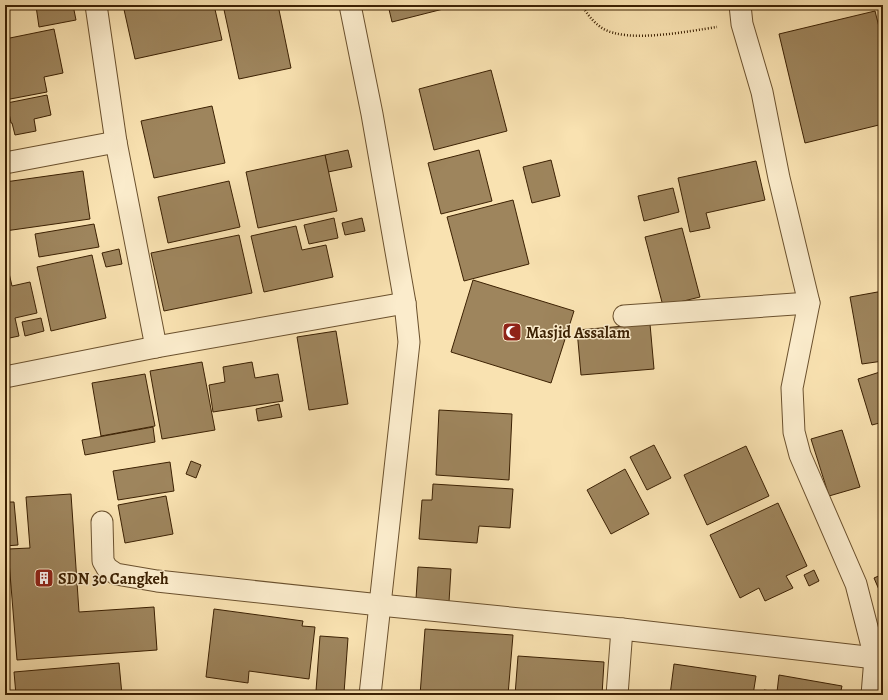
<svg xmlns="http://www.w3.org/2000/svg" width="888" height="700" font-family="Alegreya,serif">
<style>
.building{fill:#9e855d;stroke:#3c2103}
.lines{fill:none;stroke-linecap:round;stroke-linejoin:round}
.street-casing{stroke:#6b512e;stroke-width:23}
.path{stroke:#3c2103;stroke-width:2.5;stroke-dasharray:1 2;stroke-linecap:butt}
.street{stroke:#fbeccc;stroke-width:21}
.labels{text-anchor:middle;stroke-width:3;stroke-linejoin:round;paint-order:stroke}
.poi-label{font-size:16px;font-weight:bold;fill:#3c2103;stroke:#fbeccc;text-anchor:start}
</style>
<rect width="100%" height="100%" fill="#f9e2b1"/>
<filter id="stains"><feTurbulence type="fractalNoise" baseFrequency=".005" numOctaves="4"/><feColorMatrix values="0 0 0 0 .2 0 0 0 0 .09 0 0 0 0 .02 0 0 0 .5 -.17"/></filter>
<radialGradient id="worn" r=".72"><stop offset=".6" stop-color="#630" stop-opacity="0"/><stop offset="1" stop-color="#630" stop-opacity=".3"/></radialGradient>
<g class="building">
<polygon points="5,5 31,5 5,10"/>
<polygon points="42,5 73,5 76,20 39,27 36,6"/>
<polygon points="123,5 214,5 222,40 135,59"/>
<polygon points="223,5 278,5 291,68 239,79"/>
<polygon points="388,5 454,5 455,6 392,22"/>
<polygon points="875,11 883,43 883,124 805,143 779,34"/>
<polygon points="54,29 63,73 44,77 47,92 5,100 5,39"/>
<polygon points="491,70 507,131 434,150 419,89"/>
<polygon points="47,95 51,115 34,119 36,131 15,135 12,123 11,123 7,103"/>
<polygon points="212,106 225,163 154,178 141,121"/>
<polygon points="348,150 352,167 328,172 325,155"/>
<polygon points="479,150 492,201 441,214 428,163"/>
<polygon points="325,155 337,211 258,228 246,172"/>
<polygon points="551,160 560,196 532,203 523,167"/>
<polygon points="756,161 765,200 706,213 710,228 690,232 678,178"/>
<polygon points="83,171 90,219 5,231 5,182"/>
<polygon points="229,181 240,227 168,243 158,197"/>
<polygon points="673,188 679,212 644,221 638,196"/>
<polygon points="513,200 529,264 464,281 447,217"/>
<polygon points="334,218 338,238 309,244 304,225"/>
<polygon points="362,218 365,231 345,235 342,223"/>
<polygon points="94,224 99,247 39,257 35,234"/>
<polygon points="296,226 302,250 326,245 333,277 264,292 251,236"/>
<polygon points="682,228 700,297 663,306 645,237"/>
<polygon points="239,235 252,293 164,311 151,253"/>
<polygon points="119,249 122,264 106,267 102,253"/>
<polygon points="92,255 106,318 51,331 37,267"/>
<polygon points="9,273 12,286 30,282 37,313 15,318 19,336 5,339 5,274"/>
<polygon points="473,280 574,311 551,383 451,352"/>
<polygon points="883,291 883,361 862,364 850,297"/>
<polygon points="41,318 44,331 25,336 22,322"/>
<polygon points="650,324 654,369 581,375 577,330"/>
<polygon points="336,331 348,404 309,410 297,337"/>
<polygon points="202,362 215,430 162,439 150,371"/>
<polygon points="252,362 255,378 278,374 283,401 213,412 209,385 225,382 223,367"/>
<polygon points="883,371 883,422 872,425 858,379"/>
<polygon points="145,374 155,426 101,436 92,383"/>
<polygon points="279,404 282,417 258,421 256,409"/>
<polygon points="439,410 512,414 509,480 436,475"/>
<polygon points="153,427 155,442 85,455 82,440"/>
<polygon points="842,430 860,487 829,496 811,439"/>
<polygon points="654,445 671,478 647,490 630,457"/>
<polygon points="746,446 769,496 707,525 684,475"/>
<polygon points="191,461 201,465 196,478 186,474"/>
<polygon points="170,462 174,491 118,500 113,471"/>
<polygon points="625,469 649,514 611,534 587,490"/>
<polygon points="433,484 513,489 510,528 479,526 477,543 419,539 422,500 432,500"/>
<polygon points="71,494 79,612 154,607 157,650 17,660 8,549 30,548 26,497"/>
<polygon points="166,496 173,534 125,543 118,505"/>
<polygon points="5,502 14,502 18,545 5,546"/>
<polygon points="778,503 807,566 786,576 793,588 765,601 759,588 740,598 710,535"/>
<polygon points="418,567 451,569 449,602 416,599"/>
<polygon points="814,570 819,581 809,586 804,575"/>
<polygon points="883,574 883,599 874,578"/>
<polygon points="214,609 303,621 302,626 315,627 309,679 249,671 248,683 206,677"/>
<polygon points="425,629 513,635 508,695 420,695"/>
<polygon points="320,636 348,638 344,693 316,691"/>
<polygon points="518,656 604,662 602,695 515,695"/>
<polygon points="119,663 122,695 16,695 14,672"/>
<polygon points="674,664 756,676 753,695 670,695"/>
<polygon points="779,675 842,686 840,695 763,695 764,690 777,692"/>
<polygon points="267,691 299,695 266,695"/>
</g>
<g class="lines">
<g class="street-casing">
<g id="street">
<polyline points="96,5 116,142 156,347 405,303"/>
<polyline points="350,5 372,114 405,303 409,342 370,695"/>
<polyline points="740,5 742,24 762,92 779,178 809,303 792,388 794,432 800,455 856,584 875,658 872,695"/>
<polyline points="5,163 116,142"/>
<polyline points="624,316 809,303"/>
<polyline points="5,377 156,347"/>
<polyline points="102,522 103,561 107,568 116,574 157,581 380,605 622,629"/>
<polyline points="617,695 622,629 875,658"/>
</g>
</g>
<path class="path" d="M582 5C587 14 593 22 602 28 627 44 689 31 717 27"/>
<use href="#street" class="street"/>
</g>
<defs>
<g id="mosque-square" transform="scale(1)"><rect x="-9" y="-9" width="18" height="18" rx="4" fill="#8f2418" stroke="#fbeccc"/><path d="M3.5-4.9A6 6 0 1 0 3.5 4.9A5 5 0 1 1 3.5-4.9Z" fill="#fff"/></g>
<g id="building-square" transform="scale(1)"><rect x="-9" y="-9" width="18" height="18" rx="4" fill="#8f2418" stroke="#fbeccc"/><path d="M-4-6H4V6H1V3H-1V6H-4ZM-2.5-4.3h1.7v1.8h-1.7ZM.8-4.3h1.7v1.8H.8ZM-2.5-1h1.7V.8h-1.7ZM.8-1h1.7V.8H.8Z" fill="#fff"/></g>
</defs>
<g fill-rule="evenodd">
<use href="#mosque-square" x="512" y="332"/>
<use href="#building-square" x="44" y="578"/>
</g>
<g class="labels">
<g class="poi-label">
<text x="526" y="338">Masjid Assalam</text>
<text x="58" y="584">SDN 30 Cangkeh</text>
</g>
</g>
<rect width="888" height="700" fill="none" stroke="#f9e2b1" stroke-width="20"/>
<rect x="6" y="6" width="876" height="688" fill="none" stroke="#3c2103" stroke-width="2"/>
<rect x="10" y="10" width="868" height="680" fill="none" stroke="#3c2103"/>
<rect width="100%" height="100%" filter="url(#stains)"/>
<rect width="100%" height="100%" fill="url(#worn)"/>
</svg>
